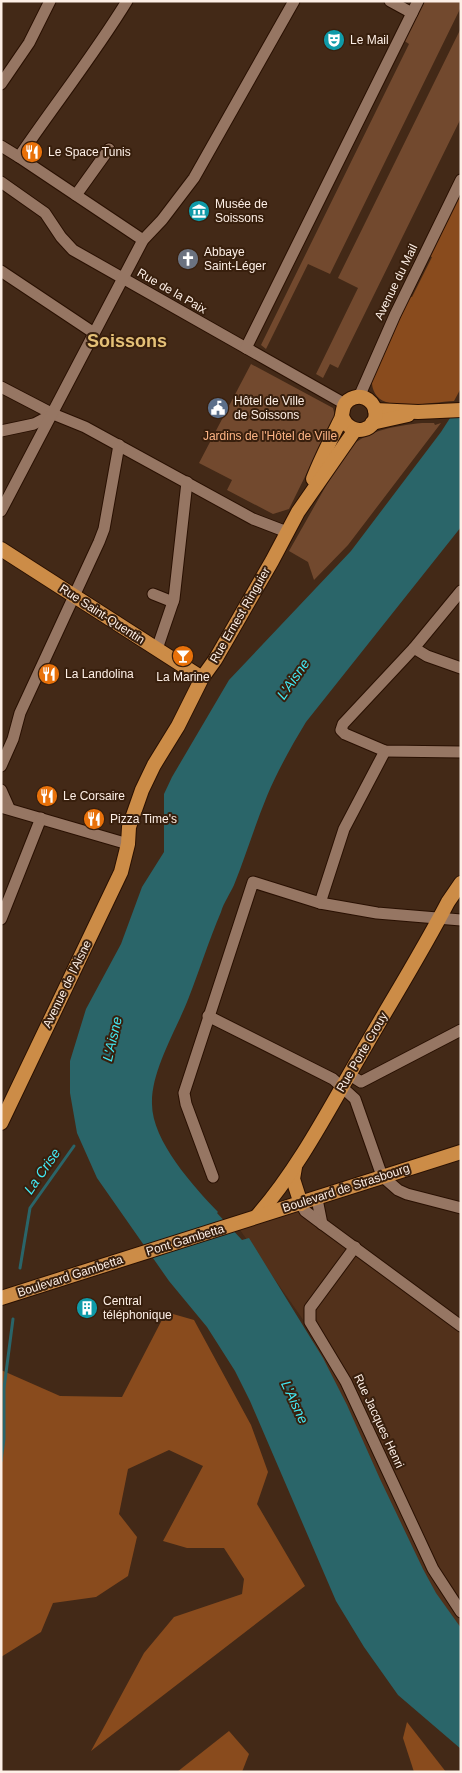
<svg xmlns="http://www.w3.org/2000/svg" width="462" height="1773" font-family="Arial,sans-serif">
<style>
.built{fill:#52311b}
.green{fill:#72492e}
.forest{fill:#894b1d}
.water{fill:#2a6569}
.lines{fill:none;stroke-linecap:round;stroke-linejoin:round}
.stream{stroke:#2a6569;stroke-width:3}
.minor-casing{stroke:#291002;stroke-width:13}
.major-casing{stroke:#291002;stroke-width:16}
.minor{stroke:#967663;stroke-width:11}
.major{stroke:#cc8c47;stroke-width:14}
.labels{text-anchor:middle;stroke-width:4;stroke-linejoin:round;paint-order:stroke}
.poi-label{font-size:12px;fill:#fdefe6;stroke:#381f0d;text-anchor:start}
.street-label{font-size:12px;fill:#fdefe6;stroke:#381f0d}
.park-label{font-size:12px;fill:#fcb384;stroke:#381f0d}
.water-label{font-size:14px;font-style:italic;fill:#42eaf5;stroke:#381f0d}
.district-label{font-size:18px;font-weight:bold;fill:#e4c077;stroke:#381f0d}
</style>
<rect width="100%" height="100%" fill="#432917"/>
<polygon class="built" points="298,1210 461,1323 461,1650 450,1643 304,1321 238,1227"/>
<g class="green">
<polygon points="422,1 461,1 461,7 330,274 308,264 266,349 261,345 409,44 403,40"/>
<polygon points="461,28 461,118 338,368 330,364 323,378 316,374 358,288 338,278"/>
<polygon points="251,364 333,408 335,416 289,509 273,514 227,490 232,480 199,463"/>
<path d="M422 423H434L435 425 441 423 348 545 314 580 308 562 289 551 344 454C361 431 394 426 422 423Z"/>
</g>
<g class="forest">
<path d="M461 192V388L454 401C437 402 402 408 386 402 374 398 371 387 372 377L409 296 412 297 432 257 429 256Z"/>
<polygon points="166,1312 194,1320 251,1425 268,1472 257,1504 305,1586 91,1751 144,1653 174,1617 242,1594 244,1579 224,1548 187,1548 163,1541 203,1466 169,1450 128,1469 119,1514 137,1537 128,1576 96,1597 53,1603 41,1632 1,1657 1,1370 60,1396 122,1397"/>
<polygon points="407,1722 446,1772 414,1772 403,1738"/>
<polygon points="229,1731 249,1754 242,1772 177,1772"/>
</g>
<path class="water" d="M461 401V527L306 722C292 745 278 770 267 796 255 825 246 855 234 885 230 894 224 902 221 912 209 940 200 969 189 997 177 1029 151 1070 152 1104 152 1141 194 1187 218 1212L217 1213 242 1240 249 1238 323 1358 347 1405 380 1479 423 1569 436 1593 461 1628V1749L398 1695 364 1647 336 1601 250 1401 235 1371 207 1327 169 1281 97 1178 77 1133 70 1093V1061L86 1009 121 944 142 887 164 852V794L172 777 229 680 351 551 441 432Z"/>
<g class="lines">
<g class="stream">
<polyline points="20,1268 30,1208 74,1146"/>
<polyline points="1,1461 4,1439 4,1388 13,1319"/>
</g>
<g class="minor-casing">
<g id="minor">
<polyline points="390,1 412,13"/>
<polyline points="1,84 29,43 50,1"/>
<polyline points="1,146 19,157 143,240"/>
<path d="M19 157C55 104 94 55 127 1"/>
<polyline points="1,182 45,213 61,237 73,250 345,404"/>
<polyline points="76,195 109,149"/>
<polyline points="1,271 94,333"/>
<polyline points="246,348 418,1"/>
<polyline points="1,387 53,414 85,427 253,519 287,532"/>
<polyline points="359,397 395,315 461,180"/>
<polyline points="1,431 34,424 53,414"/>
<polyline points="1,511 143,240 162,220 194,178 294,1"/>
<polyline points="461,591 414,648 343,724 341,730 345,734 385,751 461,752"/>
<polyline points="153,594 173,602"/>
<polyline points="414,648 427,656 461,668"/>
<polyline points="157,649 174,599 187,482"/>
<polyline points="1,766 13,739 20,713 99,542 104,529 119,445"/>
<polyline points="1,790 9,808"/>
<polyline points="1,807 128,844"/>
<polyline points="320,903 344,829 385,751"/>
<polyline points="1,919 41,818"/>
<polyline points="208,1016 333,1079 355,1099 382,1176 398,1190 407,1194 461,1208"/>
<polyline points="350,1075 361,1082 461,1030"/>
<polyline points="213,1177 186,1104 184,1093 253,882 320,903 377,913 461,920"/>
<polyline points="317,1199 322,1224"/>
<polyline points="301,1204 305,1211 317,1220 461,1326"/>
<polyline points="355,1247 310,1308 310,1322 346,1382 433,1569 461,1612"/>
</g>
</g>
<g class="major-casing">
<g id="major">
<polyline points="375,410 418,412 461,410"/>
<polyline points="372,423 408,415"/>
<path d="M313 479C321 458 331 439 341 419 343 414 342 409 345 404 349 398 358 395 365 398 370 400 374 405 375 410 380 431 350 439 342 416"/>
<polyline points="1,549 202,678"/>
<polyline points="1,1123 121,872 128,844 129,827 142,790 154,765 178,726 202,678 215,660 272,561 298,512 355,430"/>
<polyline points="295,1167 293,1179 301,1204"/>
<path d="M257 1216C299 1168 329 1109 361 1054 390 1003 421 954 448 902L461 883"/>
<polyline points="1,1298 461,1152"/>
</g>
</g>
<use href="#minor" class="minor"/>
<use href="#major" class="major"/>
</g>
<defs>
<g id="theatre-disc" transform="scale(1.125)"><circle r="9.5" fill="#0f9aa8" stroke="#381f0d"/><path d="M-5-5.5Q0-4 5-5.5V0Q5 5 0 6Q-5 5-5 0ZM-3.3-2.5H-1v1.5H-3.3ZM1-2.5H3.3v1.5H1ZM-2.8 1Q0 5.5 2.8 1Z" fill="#fff"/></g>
<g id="restaurant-disc" transform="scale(1.125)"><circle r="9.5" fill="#e8710a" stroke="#381f0d"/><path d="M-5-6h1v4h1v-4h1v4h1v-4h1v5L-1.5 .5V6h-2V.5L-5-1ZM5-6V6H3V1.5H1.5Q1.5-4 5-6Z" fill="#fff"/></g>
<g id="museum-disc" transform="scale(1.125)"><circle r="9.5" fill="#0f9aa8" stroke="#381f0d"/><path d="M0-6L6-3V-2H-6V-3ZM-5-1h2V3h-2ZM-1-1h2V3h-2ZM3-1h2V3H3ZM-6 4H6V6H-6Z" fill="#fff"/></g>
<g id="church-disc" transform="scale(1.125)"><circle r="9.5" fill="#6b7280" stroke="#381f0d"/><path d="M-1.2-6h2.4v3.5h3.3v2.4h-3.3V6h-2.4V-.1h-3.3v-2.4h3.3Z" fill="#fff"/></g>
<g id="civic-disc" transform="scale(1.125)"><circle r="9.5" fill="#5c6f8a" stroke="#381f0d"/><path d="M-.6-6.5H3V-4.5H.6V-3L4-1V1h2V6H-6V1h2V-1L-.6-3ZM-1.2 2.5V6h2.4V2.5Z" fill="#fff"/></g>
<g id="bar-disc" transform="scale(1.125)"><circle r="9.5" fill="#e8710a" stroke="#381f0d"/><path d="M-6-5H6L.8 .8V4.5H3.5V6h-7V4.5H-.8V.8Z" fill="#fff"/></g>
<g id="building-disc" transform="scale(1.125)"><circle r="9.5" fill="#0f9aa8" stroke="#381f0d"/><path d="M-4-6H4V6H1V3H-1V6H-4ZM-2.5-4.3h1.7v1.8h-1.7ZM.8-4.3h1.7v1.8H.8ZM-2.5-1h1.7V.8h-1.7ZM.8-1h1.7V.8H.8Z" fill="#fff"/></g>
</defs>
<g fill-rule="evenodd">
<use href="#theatre-disc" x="334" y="40"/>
<use href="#restaurant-disc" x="32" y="152"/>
<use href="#museum-disc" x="199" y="211"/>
<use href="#church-disc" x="188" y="259"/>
<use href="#civic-disc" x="218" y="408"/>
<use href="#bar-disc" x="183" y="656"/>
<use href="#restaurant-disc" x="49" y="674"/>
<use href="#restaurant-disc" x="47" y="796"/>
<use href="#restaurant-disc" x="94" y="819"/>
<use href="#building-disc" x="87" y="1308"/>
</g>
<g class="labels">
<g class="poi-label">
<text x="350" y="44">Le Mail</text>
<text x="48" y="156">Le Space Tunis</text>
<text x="215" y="208">Musée de<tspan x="215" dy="14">Soissons</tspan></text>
<text x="204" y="256">Abbaye<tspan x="204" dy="14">Saint-Léger</tspan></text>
<text x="234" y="405">Hôtel de Ville<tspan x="234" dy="14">de Soissons</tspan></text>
<text x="65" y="678">La Landolina</text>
<text x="183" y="681" text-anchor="middle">La Marine</text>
<text x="63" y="800">Le Corsaire</text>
<text x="110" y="823">Pizza Time's</text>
<text x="103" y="1305">Central<tspan x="103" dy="14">téléphonique</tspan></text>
</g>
<g class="street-label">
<text transform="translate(396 282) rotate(-64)" y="4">Avenue du Mail</text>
<text transform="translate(172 291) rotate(30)" y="4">Rue de la Paix</text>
<text transform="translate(102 614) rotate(33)" y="4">Rue Saint-Quentin</text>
<text transform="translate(240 615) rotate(-60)" y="4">Rue Ernest Ringuier</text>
<text transform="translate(67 984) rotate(-64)" y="4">Avenue de l'Aisne</text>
<text transform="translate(362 1052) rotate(-60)" y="4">Rue Porte Crouy</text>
<text transform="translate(346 1188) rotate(-18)" y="4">Boulevard de Strasbourg</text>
<text transform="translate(185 1240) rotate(-17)" y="4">Pont Gambetta</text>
<text transform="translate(70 1276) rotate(-18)" y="4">Boulevard Gambetta</text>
<text transform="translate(379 1421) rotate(65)" y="4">Rue Jacques Henri</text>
</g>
<g class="park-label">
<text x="270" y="440">Jardins de l'Hôtel de Ville</text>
</g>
<g class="water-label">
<text transform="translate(293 679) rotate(-55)" y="5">L'Aisne</text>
<text transform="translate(112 1039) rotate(-77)" y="5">L'Aisne</text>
<text transform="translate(42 1171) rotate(-55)" y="5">La Crise</text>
<text transform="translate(295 1402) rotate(65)" y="5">L'Aisne</text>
</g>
<g class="district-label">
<text x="127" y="347">Soissons</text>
</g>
</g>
<rect width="462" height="1773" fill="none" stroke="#fdefe6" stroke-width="5"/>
</svg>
